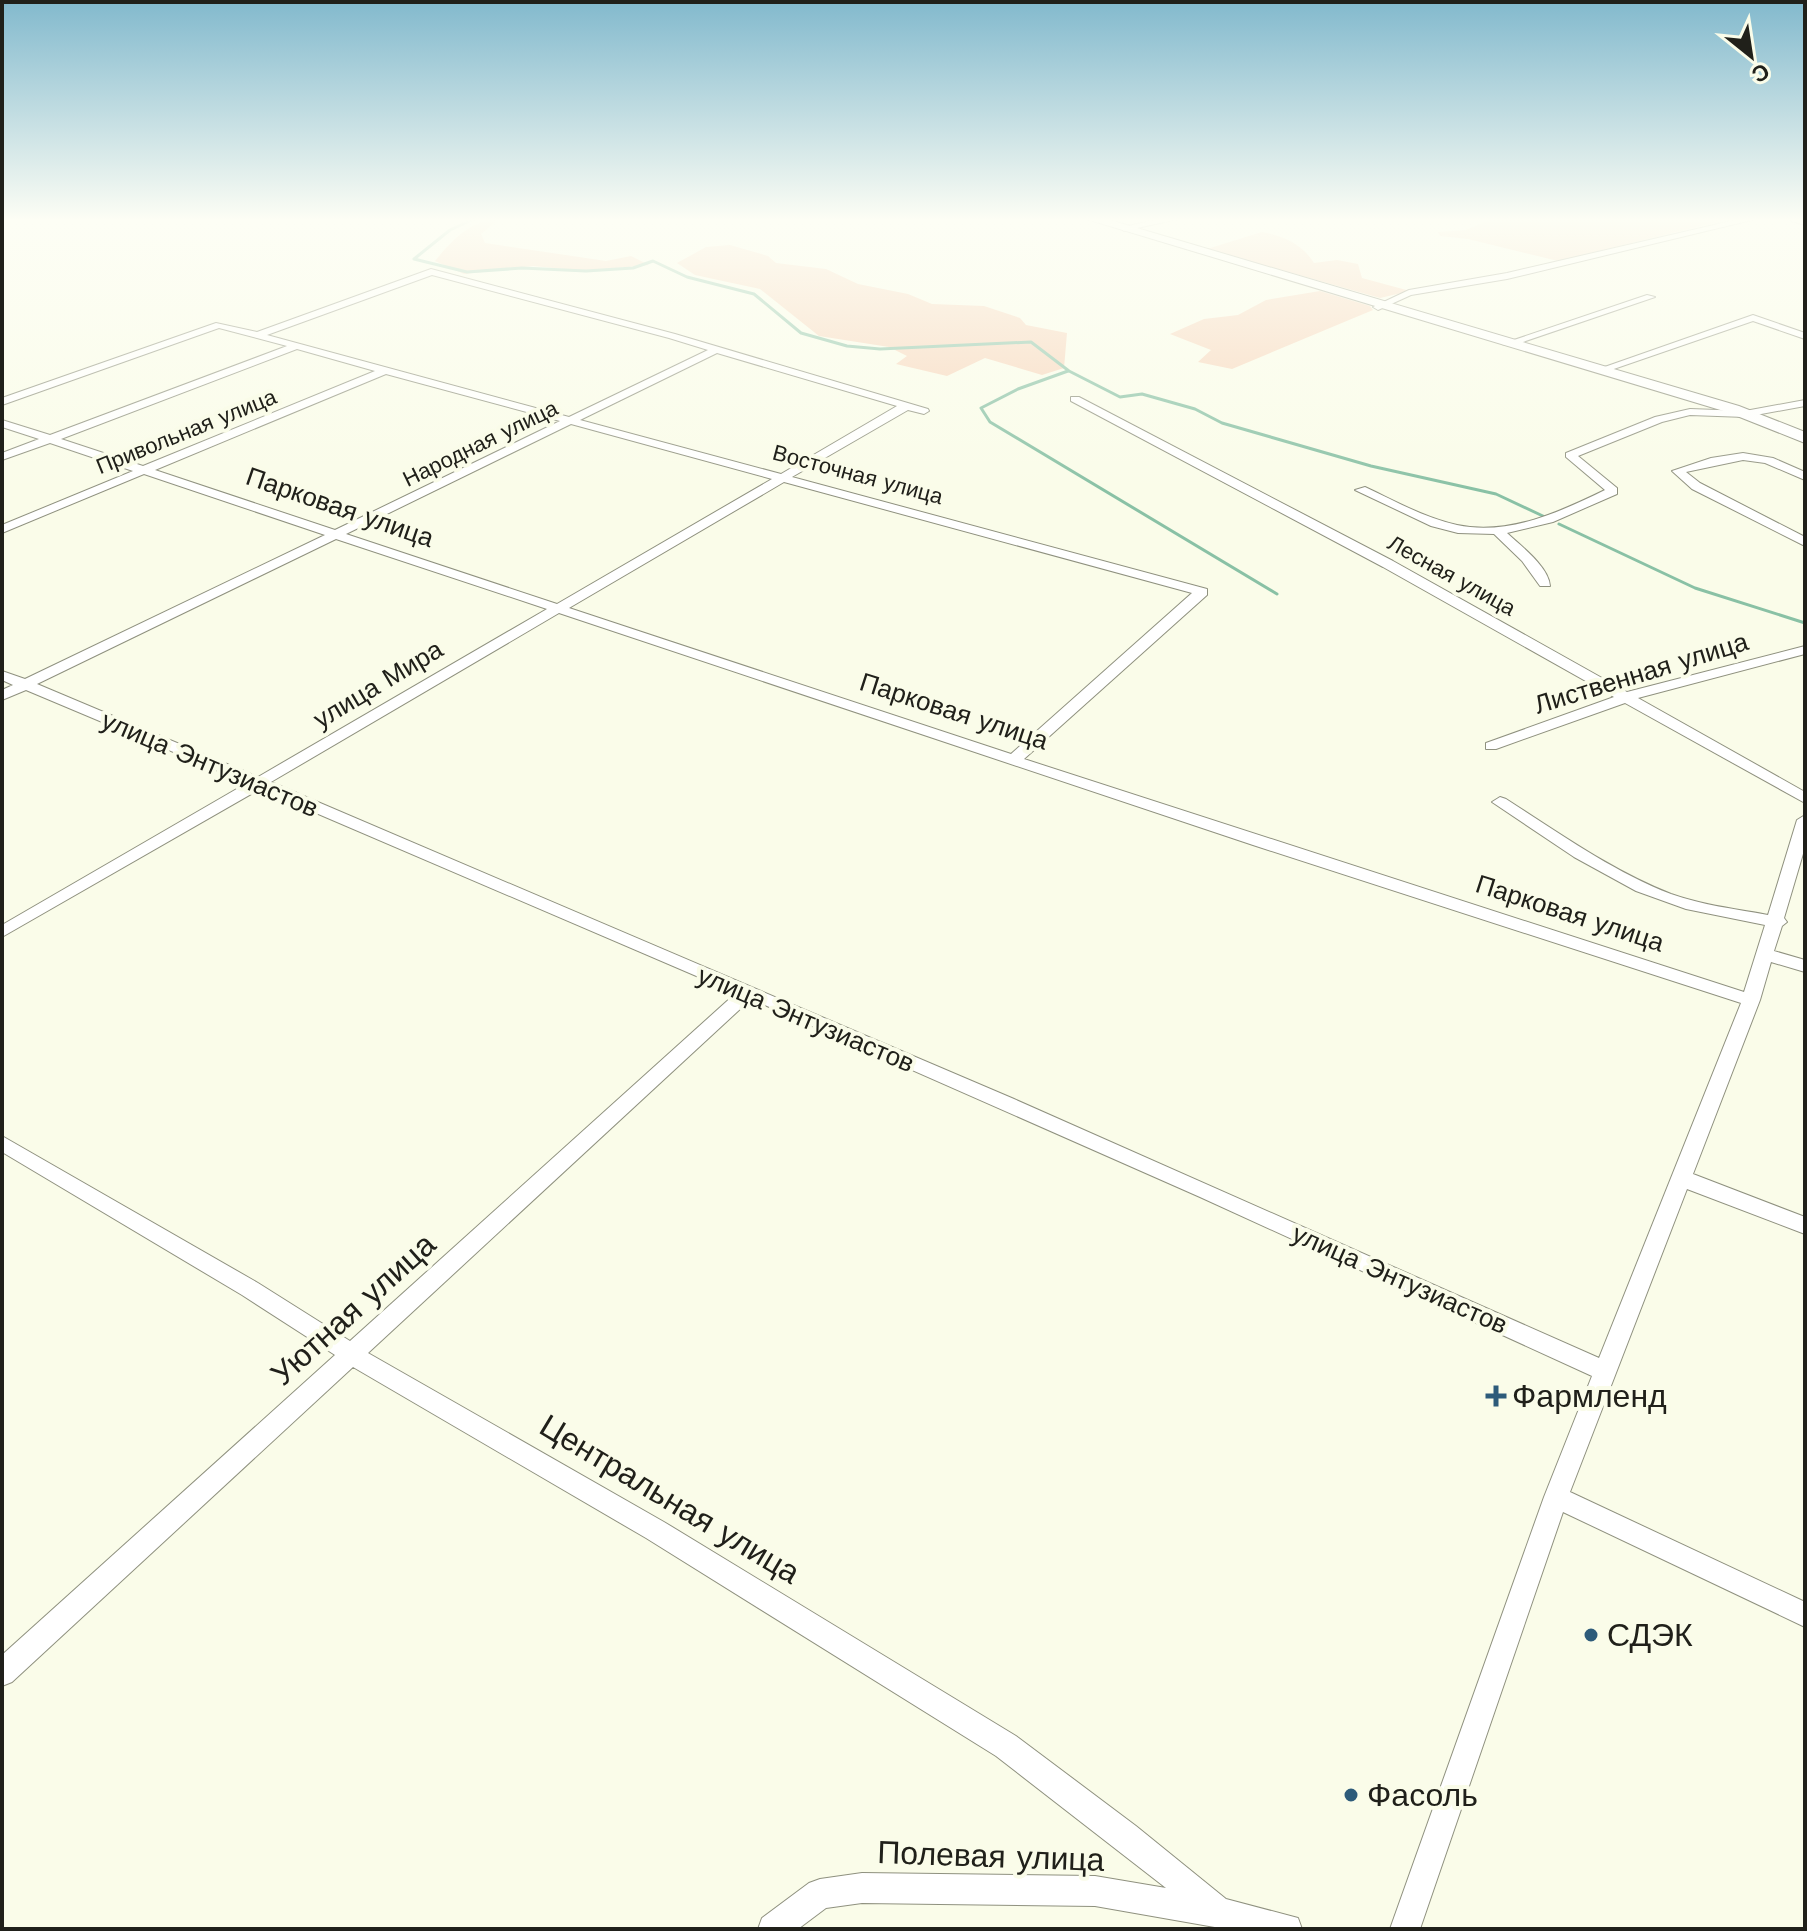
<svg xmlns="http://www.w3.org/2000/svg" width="1807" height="1931" font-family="'Work Sans',sans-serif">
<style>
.green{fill:#f7d5bb}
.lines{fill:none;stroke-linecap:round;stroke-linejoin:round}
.stream{stroke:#89c1a5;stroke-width:3}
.street-casing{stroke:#8f917f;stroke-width:2}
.secondary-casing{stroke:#8f917f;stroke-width:2}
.street{fill:#fff;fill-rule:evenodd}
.secondary{fill:#fff;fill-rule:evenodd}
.poi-dot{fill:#2d5b7a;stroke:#fafce9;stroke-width:3}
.labels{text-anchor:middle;stroke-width:8;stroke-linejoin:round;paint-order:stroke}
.far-street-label{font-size:22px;fill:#20201a;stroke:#fafce9}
.street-label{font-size:26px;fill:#20201a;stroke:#fafce9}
.near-street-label{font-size:32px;fill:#20201a;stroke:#fafce9}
.near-poi-label{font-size:32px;fill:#20201a;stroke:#fafce9;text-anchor:start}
</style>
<rect width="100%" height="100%" fill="#fafce9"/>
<g class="green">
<path d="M500 218 481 234 485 243 606 261 631 256 649 265 585 271 533 266 464 274 435 261C453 239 470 221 500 218Z"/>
<polygon points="1494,218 1734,218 1558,261 1468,239 1440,236 1438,232 1466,230"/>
<path d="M1262 232C1284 236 1302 244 1314 263L1337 260 1358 264 1362 278 1410 291 1380 298 1207 249Z"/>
<polygon points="730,245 768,256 776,263 826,269 858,284 908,294 932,304 984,306 1020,318 1026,325 1067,333 1064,368 1042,375 985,358 947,376 896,364 907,356 889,347 819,336 760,289 695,275 677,263 706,247"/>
<polygon points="1320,291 1370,306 1373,310 1232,369 1198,362 1211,350 1170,334 1204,319 1238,315 1266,300"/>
</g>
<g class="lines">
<g class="stream">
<polyline points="476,218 450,230 414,259 467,272 522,268 586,271 633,268 653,261 687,277 754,294 801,333 847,346 880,349 1031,342 1069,371 1120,397 1142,394 1195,409 1222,423 1371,466 1496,494 1545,517"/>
<polyline points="1068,371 1018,389 981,408 990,422 1277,594"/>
<polyline points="1559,524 1695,588 1805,623"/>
</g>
<g class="street-casing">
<g id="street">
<polygon points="1163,218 1182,218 1124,231 1120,228"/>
<polygon points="1744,218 1760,218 1507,279 1411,295 1378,310 1373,307 1409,290 1507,273"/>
<polygon points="1788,218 1805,219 1805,225 1789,220"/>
<path d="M431 269 675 334 928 409 929 411 924 414 908 410 792 477 1207 589V595L1024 759 1744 992 1765 925 1686 909 1636 891 1574 857 1492 802 1500 797 1506 799C1559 833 1612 871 1671 894 1702 905 1735 909 1768 915L1797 820 1805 815V847L1784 918 1787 922 1782 926 1774 951 1805 960V972L1771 962 1760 1000 1693 1174 1805 1217V1234L1687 1189 1570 1492 1805 1602V1627L1563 1512 1420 1929H1390L1544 1497 1592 1376 1200 1197 751 999 368 1353 664 1522 1016 1736 1136 1826 1226 1899 1298 1918 1302 1929H1226L1095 1906 862 1903 826 1908 798 1929H758L762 1918 809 1883 820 1879 862 1873 1095 1876 1166 1888 996 1756 646 1538 353 1367 12 1682 2 1686V1655L335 1355 242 1295 2 1152V1136L258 1283 350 1341 736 993 260 789 2 937V925L247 783 26 690 2 700V690L13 685 2 680V671L25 679 325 535 144 474 2 533V525L133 471 50 443 2 460V453L39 439 2 427V420L50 435 287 346 219 328 2 405V398L216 323 257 332ZM432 275 669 338 708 350 569 417 267 335ZM297 349 375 371 143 466 61 439ZM717 353 897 406 781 474 580 420ZM386 374 560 421 335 530 155 470ZM571 424 772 479 557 604 346 534ZM784 482 1192 593 1011 754 569 608ZM336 539 547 609 258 777 37 684ZM559 613 1253 845 1741 1003 1599 1358 1014 1099 271 782Z"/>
<polygon points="1647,295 1655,297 1511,346 1502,344"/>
<polygon points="1753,315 1805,333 1805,339 1753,321 1605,372 1596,370"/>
<polygon points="1071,397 1079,397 1393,561 1627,692 1805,646 1805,654 1638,698 1805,792 1805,803 1625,703 1496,749 1486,749 1486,743 1614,697 1383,567 1071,401"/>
<path d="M1805 400V406L1745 417 1690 415 1662 422 1578 456 1617 488V494L1553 522 1507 533C1521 546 1549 567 1550 586H1540L1522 561 1494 534 1458 533 1431 526 1355 490 1365 487C1395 501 1425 518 1457 525 1508 536 1560 512 1605 490L1566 457V453L1655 417 1690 409 1745 411Z"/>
<polygon points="1743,453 1773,458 1805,472 1805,480 1765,463 1743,460 1686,472 1700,483 1805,537 1805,546 1692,489 1672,471 1711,458"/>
</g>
</g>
<g class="secondary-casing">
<polygon id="secondary" points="1083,218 1103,218 1739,406 1805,432 1805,443 1727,412"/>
</g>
<use href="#street" class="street"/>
<use href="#secondary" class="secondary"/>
</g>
<linearGradient id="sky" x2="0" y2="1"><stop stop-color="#82b9cd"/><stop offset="0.45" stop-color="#fdfef5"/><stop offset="1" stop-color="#fdfef5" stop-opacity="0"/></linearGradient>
<rect width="1807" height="489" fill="url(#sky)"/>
<g class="poi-dot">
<path d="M1492 1384h8v8h8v8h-8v8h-8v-8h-8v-8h8z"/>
<circle cx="1591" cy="1635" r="8"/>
<circle cx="1351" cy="1795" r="8"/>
</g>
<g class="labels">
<g class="far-street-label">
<text transform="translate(186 431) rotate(-22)" y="8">Привольная улица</text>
<text transform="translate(480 443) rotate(-26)" y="8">Народная улица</text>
<text transform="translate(858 474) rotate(15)" y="8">Восточная улица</text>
<text transform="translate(1452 575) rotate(29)" y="8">Лесная улица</text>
</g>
<g class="street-label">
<text transform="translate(340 507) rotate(19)" y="9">Парковая улица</text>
<text transform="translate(1641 673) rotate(-17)" y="9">Лиственная улица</text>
<text transform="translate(378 684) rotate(-31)" y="9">улица Мира</text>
<text transform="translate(954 711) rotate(18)" y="9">Парковая улица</text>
<text transform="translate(210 764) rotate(23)" y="9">улица Энтузиастов</text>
<text transform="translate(1570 913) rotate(18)" y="9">Парковая улица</text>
<text transform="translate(806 1019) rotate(23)" y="9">улица Энтузиастов</text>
<text transform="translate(1400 1279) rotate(24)" y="9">улица Энтузиастов</text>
</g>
<g class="near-street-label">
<text transform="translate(353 1309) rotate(-42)" y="11">Уютная улица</text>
<text transform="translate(670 1499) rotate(31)" y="11">Центральная улица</text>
<text transform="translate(991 1856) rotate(2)" y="11">Полевая улица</text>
</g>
<g class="near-poi-label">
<text x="1512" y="1407">Фармленд</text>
<text x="1607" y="1646">СДЭК</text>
<text x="1367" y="1806">Фасоль</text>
</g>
</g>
<rect width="1807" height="1931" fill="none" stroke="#20201a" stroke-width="8"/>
<g transform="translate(1751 56) rotate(150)" stroke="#fafce9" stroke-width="6" paint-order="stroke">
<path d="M0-6L14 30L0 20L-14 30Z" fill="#20201a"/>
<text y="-12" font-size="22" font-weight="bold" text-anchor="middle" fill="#20201a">С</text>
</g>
</svg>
